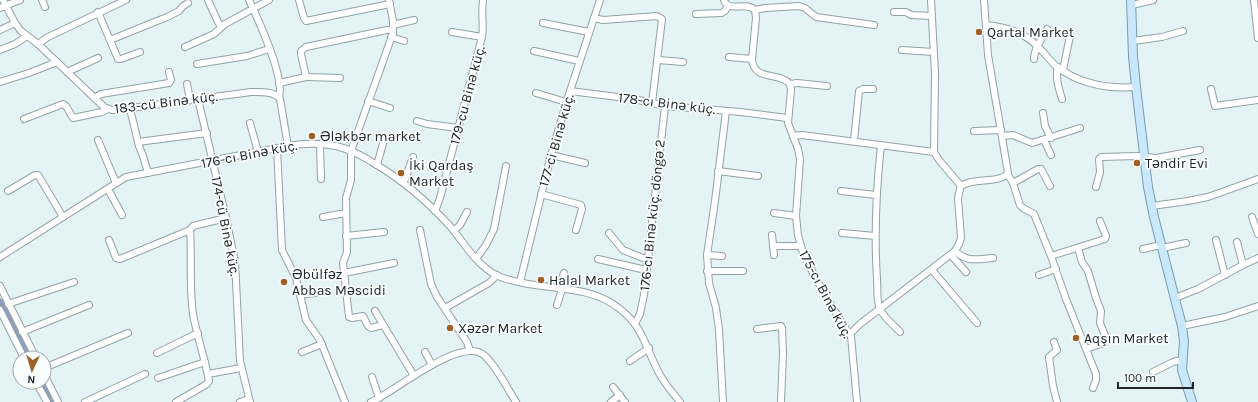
<svg xmlns="http://www.w3.org/2000/svg" width="1258" height="402" font-family="Karla,sans-serif">
<style>
.lines{fill:none;stroke-linecap:round;stroke-linejoin:round}
.canal{stroke:#8d9dc2;stroke-width:5.5}
.minor-casing{stroke:#93a2a4;stroke-width:8}
.major-casing{stroke:#779baf;stroke-width:10}
.minor{stroke:#fff;stroke-width:6}
.major{stroke:#cae8fb;stroke-width:8}
.poi-dot{fill:#9f5f28;stroke:#fafefe;stroke-width:1.5}
.labels{text-anchor:middle;stroke-width:3.5;stroke-linejoin:round;paint-order:stroke}
.poi-label{font-size:14px;fill:#212728;stroke:#fafefe;text-anchor:start}
.street-label{font-size:14px;fill:#212728;stroke:#fafefe}
</style>
<rect width="100%" height="100%" fill="#e3f3f6"/>
<g class="lines">
<g class="canal">
<polyline points="0,301 29,358"/>
<polyline points="41,382 51,402"/>
</g>
<g class="minor-casing">
<g id="minor">
<path d="M3 0 15 23 21 31 38 44 104 107 112 110H117L251 92C261 92 274 91 280 99L288 146"/>
<polyline points="42,0 45,7"/>
<polyline points="208,0 218,22 221,27"/>
<path d="M249 0C258 19 285 78 279 97"/>
<polyline points="299,0 304,18 306,21 390,4"/>
<path d="M724 0C728 13 746 1 755 10L756 18 752 59C754 82 778 71 790 84L791 90 788 123 798 149 800 159 796 216 798 235 803 253 815 277 842 323 851 336 857 402"/>
<polyline points="931,0 935,73 934,152 939,160 961,186"/>
<polyline points="1254,0 1258,38"/>
<polyline points="1132,5 1153,0"/>
<polyline points="0,8 20,0"/>
<polyline points="755,10 765,8 799,6 805,8 816,17 874,25"/>
<polyline points="98,12 118,59 121,59 140,52"/>
<polyline points="894,12 906,12 911,15 932,16"/>
<polyline points="696,14 722,13 725,11 728,6"/>
<polyline points="594,18 603,20 657,16 662,19 652,103"/>
<polyline points="543,23 589,32"/>
<polyline points="393,25 414,20"/>
<path d="M986 25C1006 27 1024 32 1038 47 1045 53 1050 61 1057 67 1080 84 1108 89 1136 87"/>
<polyline points="0,30 15,23"/>
<polyline points="452,32 482,37"/>
<polyline points="391,37 404,41"/>
<polyline points="110,40 167,17 179,11 183,6 188,3"/>
<polyline points="1133,41 1162,37 1183,31"/>
<polyline points="38,44 48,37 126,0"/>
<polyline points="185,47 214,34 225,24 269,0"/>
<polyline points="0,50 15,44 27,36"/>
<polyline points="902,50 934,52"/>
<polyline points="534,51 579,61"/>
<polyline points="729,57 752,59"/>
<path d="M1034 59C1034 48 1042 39 1047 29"/>
<polyline points="658,60 683,62"/>
<polyline points="197,64 247,56 269,49"/>
<path d="M1058 67C1055 78 1059 89 1062 99"/>
<polyline points="1063,70 1070,36"/>
<polyline points="67,72 98,58"/>
<polyline points="306,77 340,78"/>
<polyline points="0,82 29,73 57,62"/>
<polyline points="279,83 306,77 301,54 301,51 306,47 387,30 393,30"/>
<polyline points="187,84 190,100"/>
<polyline points="790,84 797,83 827,86"/>
<polyline points="1211,89 1215,106 1258,100"/>
<polyline points="570,91 634,99 665,106 741,112 787,118"/>
<polyline points="536,93 566,102"/>
<polyline points="94,98 101,94 169,83 171,80 169,72"/>
<polyline points="198,99 226,218 235,262 240,361 250,402"/>
<polyline points="368,101 390,108"/>
<polyline points="130,109 139,146 143,156 148,173"/>
<polyline points="1043,113 1045,126 1051,138"/>
<polyline points="24,119 63,104 66,106 73,118 102,112 108,109"/>
<polyline points="417,121 427,124 458,128"/>
<polyline points="250,123 258,152"/>
<polyline points="974,131 1001,130"/>
<polyline points="793,136 802,135 934,152"/>
<polyline points="1002,136 1013,135 1032,143 1080,128"/>
<polyline points="98,140 116,183"/>
<polyline points="1044,140 1051,155"/>
<polyline points="854,141 859,91 863,89 873,89"/>
<polyline points="138,142 207,133"/>
<polyline points="320,144 321,179"/>
<path d="M881 145C876 191 874 233 877 279 878 288 876 301 880 309 884 318 894 325 900 332"/>
<polyline points="277,148 282,250 296,278 306,320 320,340 345,402"/>
<polyline points="551,155 585,163"/>
<polyline points="377,165 384,140"/>
<polyline points="718,171 758,176"/>
<polyline points="1008,175 1013,183 1020,205 1023,208 1034,214 1051,256 1066,299 1096,374 1096,380 1093,388"/>
<polyline points="404,182 413,157"/>
<polyline points="1013,183 1038,169 1041,169 1050,186"/>
<polyline points="1096,187 1100,172 1099,159 1101,157 1137,156 1156,158 1200,150"/>
<polyline points="108,189 122,215"/>
<polyline points="8,191 35,175 38,175 63,217"/>
<polyline points="841,191 876,195"/>
<polyline points="541,194 581,205 582,209 576,230"/>
<polyline points="1152,206 1188,201 1208,197 1258,179"/>
<path d="M435 211 440 198 482 37C484 25 481 13 483 0"/>
<polyline points="774,213 796,216"/>
<polyline points="323,217 346,213"/>
<polyline points="1252,217 1258,234"/>
<polyline points="420,230 431,284 437,297 467,342 470,351"/>
<polyline points="454,231 460,225 467,212"/>
<polyline points="609,233 623,250 648,260"/>
<polyline points="842,233 875,236"/>
<polyline points="772,235 774,255"/>
<polyline points="346,236 384,232"/>
<polyline points="109,240 116,258 120,259 190,230"/>
<polyline points="1216,240 1225,275"/>
<polyline points="1237,242 1243,265"/>
<polyline points="773,246 800,246"/>
<polyline points="1078,248 1082,262 1088,271 1096,298 1101,311 1100,323 1106,338 1104,343 1086,349"/>
<polyline points="1162,248 1186,243"/>
<polyline points="1143,249 1161,245"/>
<path d="M955 251C968 263 977 259 993 258"/>
<polyline points="707,255 722,256"/>
<polyline points="951,255 966,272"/>
<polyline points="1051,256 1105,239 1106,236 1100,221"/>
<path d="M0 257 126 177 288 146C304 143 320 143 336 146 349 149 361 155 372 162 401 179 426 200 449 225 464 242 475 264 496 275 506 280 517 282 528 284 560 289 594 288 620 309 644 328 645 347 659 373 664 383 673 393 680 402"/>
<polyline points="476,259 486,245 494,229 506,166"/>
<polyline points="598,259 646,270"/>
<polyline points="932,270 977,323"/>
<polyline points="707,271 743,271"/>
<polyline points="344,273 394,263"/>
<polyline points="1039,275 1056,269"/>
<polyline points="520,282 551,155 570,91 600,0"/>
<polyline points="0,286 36,358"/>
<polyline points="558,288 564,273"/>
<polyline points="300,295 315,293"/>
<polyline points="1175,298 1198,289 1243,265 1258,258"/>
<polyline points="8,304 74,282"/>
<polyline points="557,305 562,289"/>
<polyline points="445,308 489,283 497,275"/>
<polyline points="0,310 24,358"/>
<polyline points="375,311 414,376"/>
<polyline points="635,324 640,314 644,295 665,106"/>
<polyline points="383,325 371,328 368,326 363,316 352,318 349,317 343,263 347,252 346,198 351,180 351,151 393,33 393,21 389,0"/>
<polyline points="1182,326 1225,317 1258,306"/>
<polyline points="757,329 781,326 782,328 783,353 781,402"/>
<polyline points="22,332 89,305"/>
<path d="M850 334 860 324 955 251 959 244 961 238 958 199 959 193 961 186C973 177 1000 184 1008 173L988 55 984 0"/>
<polyline points="1054,342 1057,350 1049,357 1053,386 1057,402"/>
<polyline points="302,352 322,344"/>
<polyline points="425,352 432,365"/>
<polyline points="157,353 198,333"/>
<polyline points="630,361 649,348"/>
<polyline points="44,368 128,333"/>
<polyline points="1153,372 1173,362 1182,360"/>
<polyline points="19,374 20,373"/>
<polyline points="44,374 58,402"/>
<polyline points="208,374 241,368"/>
<polyline points="372,377 379,398"/>
<polyline points="158,378 205,362"/>
<polyline points="36,382 47,402"/>
<polyline points="613,387 625,402"/>
<polyline points="85,402 145,374"/>
<path d="M176 402 207 384 209 381C205 358 197 337 193 314 189 286 192 258 190 230L193 226 226 218"/>
<polyline points="240,402 249,399"/>
<path d="M371 402C395 392 462 334 485 356 497 367 507 388 516 402"/>
<polyline points="611,402 620,395"/>
<polyline points="723,402 719,330 716,308 709,283 707,255 715,201 726,111"/>
</g>
</g>
<g class="major-casing">
<polyline id="major" points="1131,0 1133,56 1136,87 1148,187 1154,217 1182,326 1184,341 1182,370 1192,402"/>
</g>
<use href="#minor" class="minor"/>
<use href="#major" class="major"/>
</g>
<g class="poi-dot">
<circle cx="979" cy="32" r="4"/>
<circle cx="312" cy="136" r="4"/>
<circle cx="1137" cy="163" r="4"/>
<circle cx="401" cy="173" r="4"/>
<circle cx="541" cy="280" r="4"/>
<circle cx="284" cy="282" r="4"/>
<circle cx="450" cy="328" r="4"/>
<circle cx="1076" cy="338" r="4"/>
</g>
<g class="labels">
<g class="poi-label">
<text x="987" y="37">Qartal Market</text>
<text x="320" y="141">Ələkbər market</text>
<text x="1145" y="168">Təndir Evi</text>
<text x="409" y="170">İki Qardaş<tspan x="409" dy="16">Market</tspan></text>
<text x="292" y="279">Əbülfəz<tspan x="292" dy="16">Abbas Məscidi</tspan></text>
<text x="549" y="285">Halal Market</text>
<text x="458" y="333">Xəzər Market</text>
<text x="1084" y="343">Aqşın Market</text>
</g>
<g class="street-label">
<text transform="translate(467 95) rotate(-75)" y="5">179-cu Binə küç.</text>
<text transform="translate(166 102) rotate(-7)" y="5">183-cü Binə küç.</text>
<text transform="translate(667 103) rotate(7)" y="5">178-cı Binə küç.</text>
<text transform="translate(556 140) rotate(-74)" y="5">177-ci Binə küç.</text>
<text transform="translate(249 154) rotate(-11)" y="5">176-cı Binə küç.</text>
<text transform="translate(652 215) rotate(-84)" y="5">176-cı Binə küç. döngə 2</text>
<text transform="translate(226 226) rotate(79)" y="5">174-cü Binə küç.</text>
<text transform="translate(826 294) rotate(62)" y="5">175-cı Binə küç.</text>
</g>
</g>
<g transform="translate(32 370) rotate(184)"><circle r="19" fill="#fafefe" stroke="#a3a8a8"/>
<path d="M0-3L7 15L0 10L-7 15Z" fill="#9f5f28"/>
<text y="-6" font-size="11" font-weight="bold" text-anchor="middle" fill="#212728">N</text>
</g>
<path d="M1118 382v6h75v-6" fill="none" stroke="#212728" stroke-width="2"/>
<text x="1124" y="382" font-size="12" fill="#212728" stroke="#fafefe" stroke-width="3" paint-order="stroke">100 m</text>
</svg>
